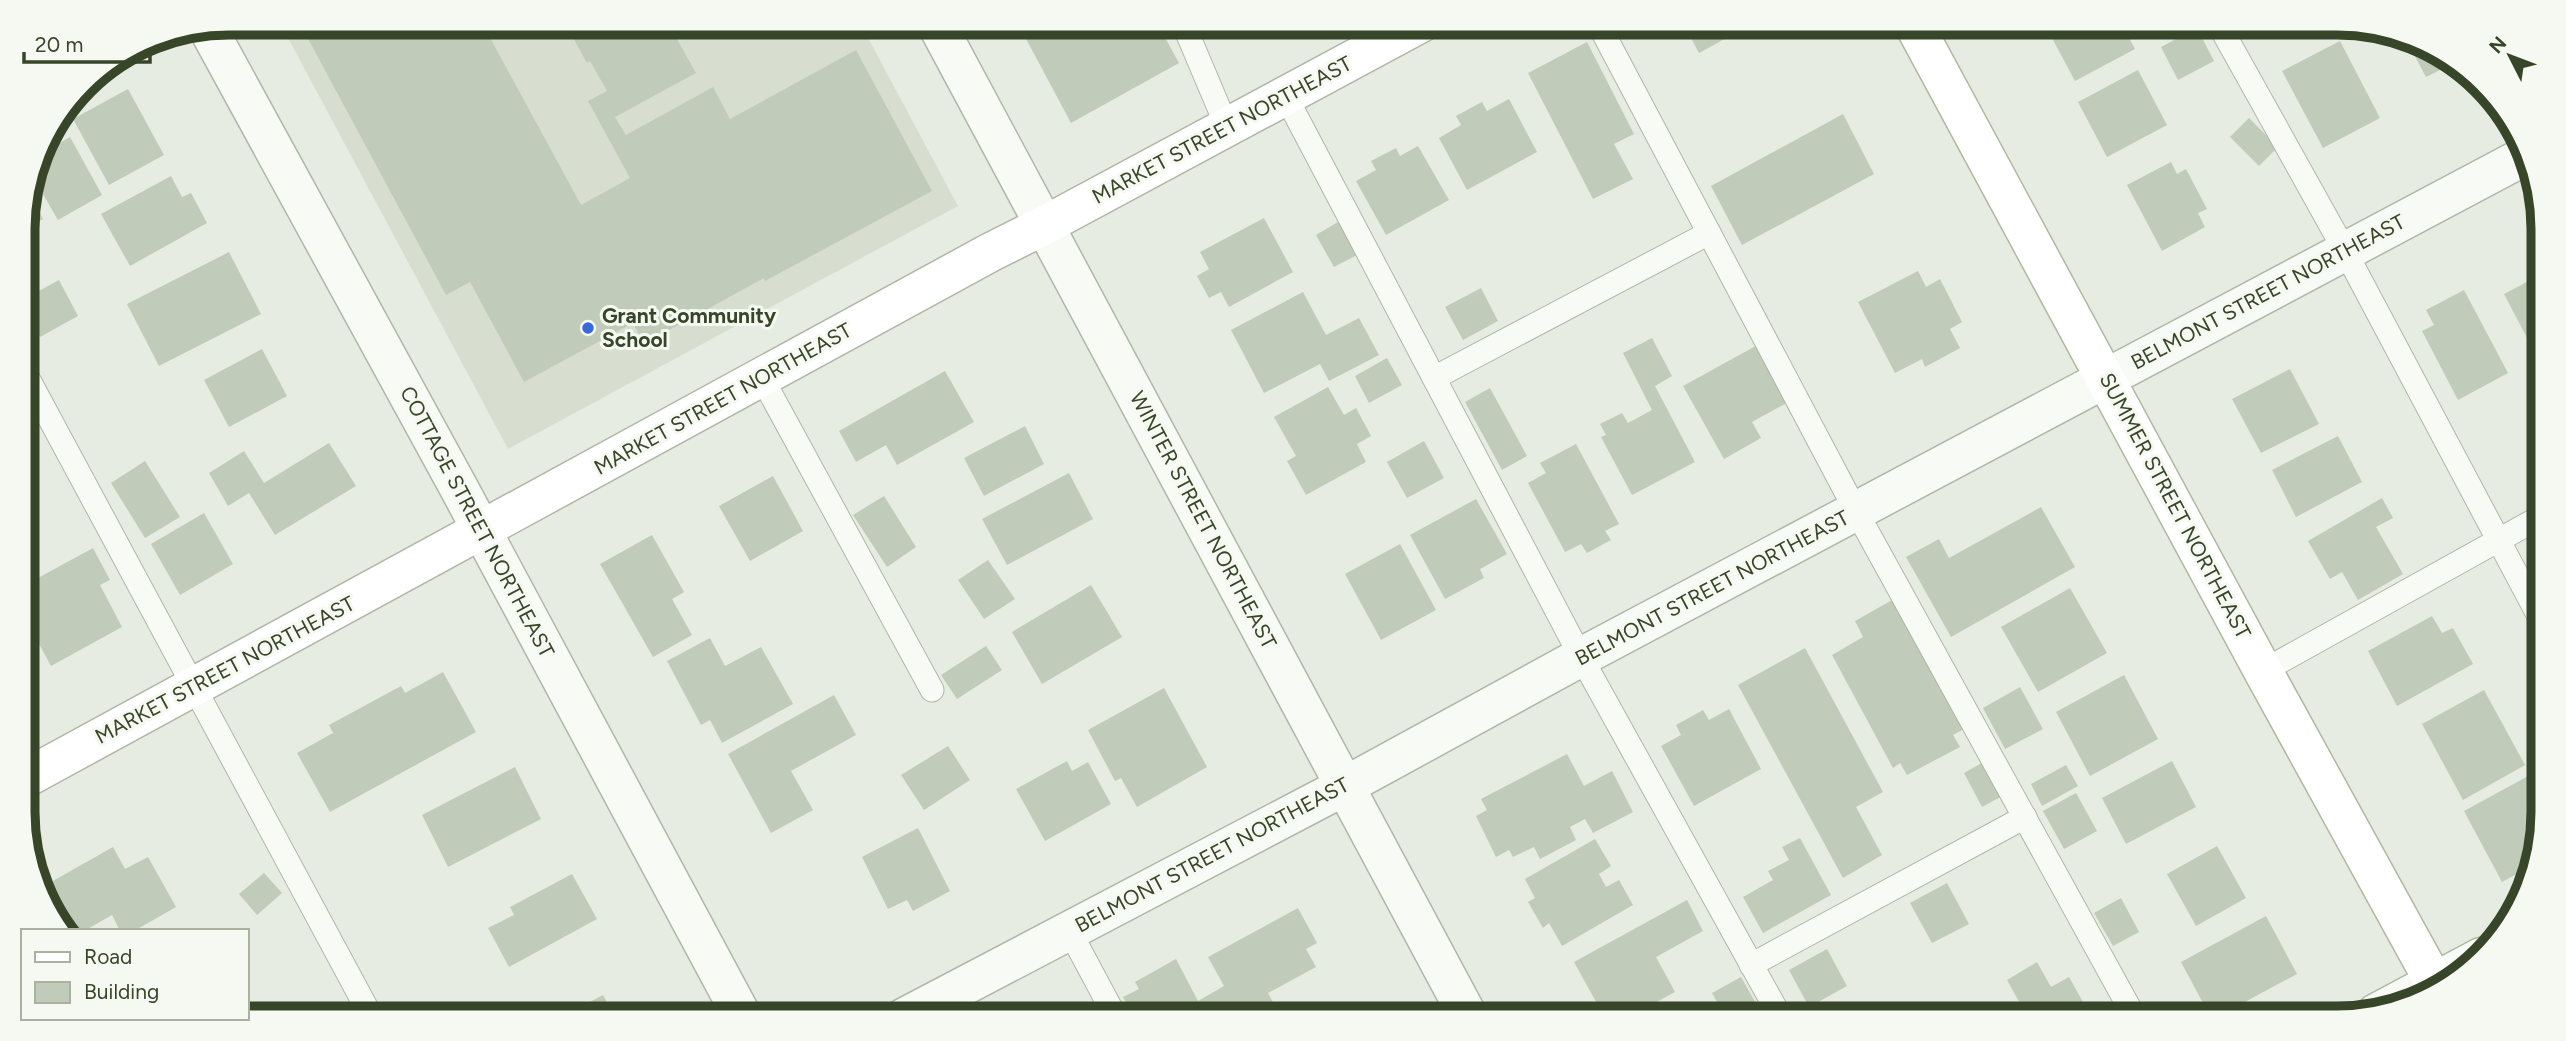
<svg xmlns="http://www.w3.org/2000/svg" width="2566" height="1041" font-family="Figtree,sans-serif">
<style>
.built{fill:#d7ded0}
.building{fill:#c1cbb9}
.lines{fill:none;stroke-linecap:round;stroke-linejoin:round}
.lane-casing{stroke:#afb7a6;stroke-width:25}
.street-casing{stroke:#afb7a6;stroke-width:41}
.secondary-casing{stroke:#afb7a6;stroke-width:41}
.primary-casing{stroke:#aeb9a0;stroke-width:41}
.lane{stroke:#f8faf5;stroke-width:23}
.street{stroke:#f8faf5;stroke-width:38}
.secondary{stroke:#fff;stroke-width:38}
.primary{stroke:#fff;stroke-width:38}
.poi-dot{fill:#3a69de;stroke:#f6f9f2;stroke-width:2.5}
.labels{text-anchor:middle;stroke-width:6;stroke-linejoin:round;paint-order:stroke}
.street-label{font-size:21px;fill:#374628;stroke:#f6f9f2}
.poi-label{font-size:21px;font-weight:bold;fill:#374628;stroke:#f6f9f2;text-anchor:start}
.rim{fill:none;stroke:#374628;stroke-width:9}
</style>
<rect width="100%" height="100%" fill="#e7ece2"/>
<polygon class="built" points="280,23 860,23 958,206 508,449"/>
<g class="building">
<polygon points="328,23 482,23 581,205 630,178 588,101 607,91 590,61 587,63 565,23 668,23 696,73 615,117 626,135 713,87 730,119 856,50 932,191 765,281 764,278 644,344 633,323 524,382 470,282 446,295 306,35"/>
<polygon points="1026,23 1157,23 1179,63 1071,123 1024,35 1031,31"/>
<polygon points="1683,23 1754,23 1699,53"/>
<polygon points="2044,23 2121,23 2135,49 2075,81"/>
<polygon points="2197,28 2214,61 2178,80 2161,47"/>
<polygon points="2403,34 2404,34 2450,65 2426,77"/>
<polygon points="2340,41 2380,118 2323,148 2282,71"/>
<polygon points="1587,42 1634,134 1614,144 1633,179 1593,199 1528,73"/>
<polygon points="2138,70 2167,125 2107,157 2078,102"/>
<polygon points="128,89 164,155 109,185 73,119"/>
<polygon points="1509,99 1537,152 1467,190 1439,138 1461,125 1456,116 1482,102 1487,111"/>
<polygon points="1843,114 1874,174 1742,245 1711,186"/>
<polygon points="2249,118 2278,147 2259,166 2230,137"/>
<polygon points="70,137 102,195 58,220 33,177 40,154"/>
<polygon points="1418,146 1449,200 1386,235 1356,181 1376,170 1371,161 1396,148 1400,156"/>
<polygon points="2171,162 2177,174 2186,169 2207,209 2198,213 2205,227 2162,251 2127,185"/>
<polygon points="171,176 182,197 191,193 207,223 130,266 101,214"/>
<polygon points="29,192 43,219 23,230 23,215"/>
<polygon points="1264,218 1293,272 1229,307 1221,292 1209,298 1197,276 1209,269 1200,252"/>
<polygon points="1338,222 1357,255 1334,267 1316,235"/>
<polygon points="229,252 261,314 159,366 127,304"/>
<polygon points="1918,271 1926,287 1940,279 1962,322 1950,329 1960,348 1925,367 1922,359 1895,373 1858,302"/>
<polygon points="2542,274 2542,352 2536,355 2504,294"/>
<polygon points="59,280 78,316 40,337 24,307 24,299"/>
<polygon points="1481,288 1498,321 1463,340 1445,307"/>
<polygon points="2464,290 2508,373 2458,400 2422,331 2434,325 2426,310"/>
<polygon points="1303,292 1326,335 1359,318 1379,355 1329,381 1320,364 1264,393 1231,330"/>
<polygon points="1652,338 1672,376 1655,386 1695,462 1632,495 1601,437 1606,435 1600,424 1622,413 1628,423 1652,410 1623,353"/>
<polygon points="1761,343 1792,400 1752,422 1761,438 1724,459 1683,386"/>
<polygon points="262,349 287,396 229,427 204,380"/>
<polygon points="1387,358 1402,385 1369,403 1355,376"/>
<polygon points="2290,369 2319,424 2261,453 2232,399"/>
<polygon points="945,371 974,422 897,465 886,445 856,462 839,431"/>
<polygon points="1328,387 1344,415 1356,408 1371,436 1357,444 1366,462 1306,495 1287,461 1296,456 1274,417"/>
<polygon points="1490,388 1527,456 1502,470 1465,402"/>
<polygon points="1025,426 1044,464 984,496 964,458"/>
<polygon points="2338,436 2362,482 2296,517 2272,470"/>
<polygon points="1424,441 1444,478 1407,498 1387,462"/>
<polygon points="329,443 356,486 275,535 249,493 228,506 209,473 244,451 264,483"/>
<polygon points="1576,444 1619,524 1605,531 1611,540 1587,553 1581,544 1565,552 1528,483 1546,473 1540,463"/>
<polygon points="145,461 180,517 145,538 111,483"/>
<polygon points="1069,473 1093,519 1007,565 982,519"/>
<polygon points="773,476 803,531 750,561 719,506"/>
<polygon points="884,496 916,547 887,567 853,515"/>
<polygon points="2382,498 2393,518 2376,527 2403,574 2358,600 2342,572 2330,579 2308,541"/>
<polygon points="1476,499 1507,554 1480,569 1484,578 1445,599 1410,535"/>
<polygon points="2041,507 2075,567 1951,637 1906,557 1939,539 1949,558"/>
<polygon points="204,513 233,564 180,595 151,544"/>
<polygon points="652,535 684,592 672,599 692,635 653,657 600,564"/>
<polygon points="1400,544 1436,610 1381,640 1345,574"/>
<polygon points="93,548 110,580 100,585 122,627 51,666 25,618 25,585"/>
<polygon points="988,560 1015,599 984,619 958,580"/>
<polygon points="1091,585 1122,637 1042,684 1012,632"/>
<polygon points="2070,588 2107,653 2038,692 2001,627"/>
<polygon points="1894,599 1964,729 1953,735 1960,747 1907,775 1900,763 1893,768 1832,655 1863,637 1855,621"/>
<polygon points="2432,616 2442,633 2453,628 2473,664 2397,706 2368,651"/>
<polygon points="710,638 725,666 761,647 793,704 722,743 710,720 701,725 667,661"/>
<polygon points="986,646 1002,670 957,699 941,675"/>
<polygon points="1805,648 1883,792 1856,807 1882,855 1843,878 1738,685"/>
<polygon points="443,672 476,732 330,812 297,753 333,733 329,725 401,686 405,693"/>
<polygon points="2124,675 2158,739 2090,776 2056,712"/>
<polygon points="2020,687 2043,729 2005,749 1983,708"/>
<polygon points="1164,688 1207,767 1137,807 1121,778 1115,781 1088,730"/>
<polygon points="2484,690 2525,765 2463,800 2422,724"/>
<polygon points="834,695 856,735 791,771 813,810 771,833 728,754"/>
<polygon points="1729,709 1761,769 1694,806 1661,746 1681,735 1676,725 1703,710 1709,720"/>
<polygon points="948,746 970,780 924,810 901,775"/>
<polygon points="1567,754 1584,786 1612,771 1633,812 1593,833 1585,819 1570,827 1576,840 1540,859 1534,847 1513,857 1509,850 1496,857 1476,816 1487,810 1481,799"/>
<polygon points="1987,760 2006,794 1982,807 1964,773"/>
<polygon points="1067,761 1072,771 1088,762 1111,804 1045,841 1016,789"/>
<polygon points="2172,761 2196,807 2126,844 2102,798"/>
<polygon points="2066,765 2078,786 2042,806 2031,784"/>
<polygon points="515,767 541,819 448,867 422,815"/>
<polygon points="2530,775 2538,791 2529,796 2542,820 2538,845 2533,848 2536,854 2535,864 2502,882 2464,811"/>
<polygon points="2076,793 2097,831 2064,849 2043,811"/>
<polygon points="918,828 950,891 913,911 907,900 888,909 862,857"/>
<polygon points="1800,838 1831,895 1763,933 1743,897 1773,880 1768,871 1789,860 1782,847"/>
<polygon points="1595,839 1611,866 1599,874 1606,887 1619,880 1633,905 1562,946 1549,923 1543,928 1528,902 1535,898 1525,879"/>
<polygon points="2217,846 2246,898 2196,926 2167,874"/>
<polygon points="113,847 125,869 148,857 176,907 134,931 120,931 112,915 84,931 68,931 44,886"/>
<polygon points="264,873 282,893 257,915 239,894"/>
<polygon points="572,874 597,919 509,967 488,928 514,915 510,907"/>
<polygon points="1947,883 1969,924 1932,943 1910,903"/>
<polygon points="2121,898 2139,932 2113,946 2094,913"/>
<polygon points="1687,900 1703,931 1656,957 1675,992 1627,1018 1605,1018 1574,962"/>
<polygon points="1298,908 1317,943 1306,949 1316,967 1268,993 1276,1008 1258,1018 1196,1018 1194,1014 1186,1018 1134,1018 1123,997 1139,989 1135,982 1176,959 1198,1001 1224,986 1208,957"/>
<polygon points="2266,916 2297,974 2215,1018 2211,1018 2181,962"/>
<polygon points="1827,949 1847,986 1809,1007 1789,970"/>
<polygon points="2037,962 2051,987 2069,977 2092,1018 2028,1018 2007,980"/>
<polygon points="1741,977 1758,1007 1739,1018 1726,1018 1712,993"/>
<polygon points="603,995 616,1018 559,1018"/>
<polygon points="1981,1002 1990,1018 1953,1018"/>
<polygon points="1327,1003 1335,1018 1299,1018"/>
</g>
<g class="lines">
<g class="lane-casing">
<g id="lane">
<polyline points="1183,23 1227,127"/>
<polyline points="1598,23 1856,511 2135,1018"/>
<polyline points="2218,23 2345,251 2543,624"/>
<polyline points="1285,95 1581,657 1781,1018"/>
<polyline points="24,371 372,1018"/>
<polyline points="762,378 932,690"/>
<polyline points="1434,378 1709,233"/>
<polyline points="2263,671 2542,516"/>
<polyline points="1069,930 1116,1018"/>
<polyline points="1751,965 2025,817"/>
</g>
</g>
<g class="street-casing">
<g id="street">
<polyline points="936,23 1469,1018"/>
<polyline points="207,27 460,490 743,1018"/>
<polyline points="2376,1013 2481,957"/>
<polyline points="903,1018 1345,786 1581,657 2521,158"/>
</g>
</g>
<g class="secondary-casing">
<polyline id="secondary" points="26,778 991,252 1045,225 1421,23"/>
</g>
<g class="primary-casing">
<polyline id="primary" points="1913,23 2263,671 2438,989"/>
</g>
<use href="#lane" class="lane"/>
<use href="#street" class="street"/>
<use href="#secondary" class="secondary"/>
<use href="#primary" class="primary"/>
</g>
<circle class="poi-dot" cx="588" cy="328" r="7"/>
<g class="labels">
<g class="street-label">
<text transform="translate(1222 130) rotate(-28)" y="7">MARKET STREET NORTHEAST</text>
<text transform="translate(2268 292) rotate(-28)" y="7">BELMONT STREET NORTHEAST</text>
<text transform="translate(723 399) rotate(-29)" y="7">MARKET STREET NORTHEAST</text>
<text transform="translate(2175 506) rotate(62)" y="7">SUMMER STREET NORTHEAST</text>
<text transform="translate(1203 520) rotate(62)" y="7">WINTER STREET NORTHEAST</text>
<text transform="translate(477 522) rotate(62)" y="7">COTTAGE STREET NORTHEAST</text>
<text transform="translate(1712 588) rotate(-28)" y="7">BELMONT STREET NORTHEAST</text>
<text transform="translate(225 670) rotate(-28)" y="7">MARKET STREET NORTHEAST</text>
<text transform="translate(1212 855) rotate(-28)" y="7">BELMONT STREET NORTHEAST</text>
</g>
<g class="poi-label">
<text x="602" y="323">Grant Community<tspan x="602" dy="24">School</tspan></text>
</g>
</g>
<path d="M0 0H2566V1041H0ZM229 35H2337A194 194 0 0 1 2531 229V812A194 194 0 0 1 2337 1006H229A194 194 0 0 1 35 812V229A194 194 0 0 1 229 35Z" fill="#f6f9f2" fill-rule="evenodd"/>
<path class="rim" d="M229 35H2337A194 194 0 0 1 2531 229V812A194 194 0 0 1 2337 1006H229A194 194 0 0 1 35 812V229A194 194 0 0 1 229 35Z"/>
<rect x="21" y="929" width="228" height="91" fill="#f6f9f2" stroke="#aab1a1" stroke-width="2"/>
<rect x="35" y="952" width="35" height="10" fill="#ffffff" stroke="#aab1a1" stroke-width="2"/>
<text x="84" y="964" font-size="21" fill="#374628">Road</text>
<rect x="35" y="982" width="35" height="21" fill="#c1cbb9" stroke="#aab1a1" stroke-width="2"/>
<text x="84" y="999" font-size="21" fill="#374628">Building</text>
<g transform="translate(2510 56) rotate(312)" stroke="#f6f9f2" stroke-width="5" paint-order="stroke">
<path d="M0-5L12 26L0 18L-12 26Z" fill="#374628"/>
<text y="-10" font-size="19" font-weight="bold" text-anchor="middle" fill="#374628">N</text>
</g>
<path d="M24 52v10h126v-10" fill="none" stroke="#374628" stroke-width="3.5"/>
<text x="35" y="52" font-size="21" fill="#374628" stroke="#f6f9f2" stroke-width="5" paint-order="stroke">20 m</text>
</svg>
